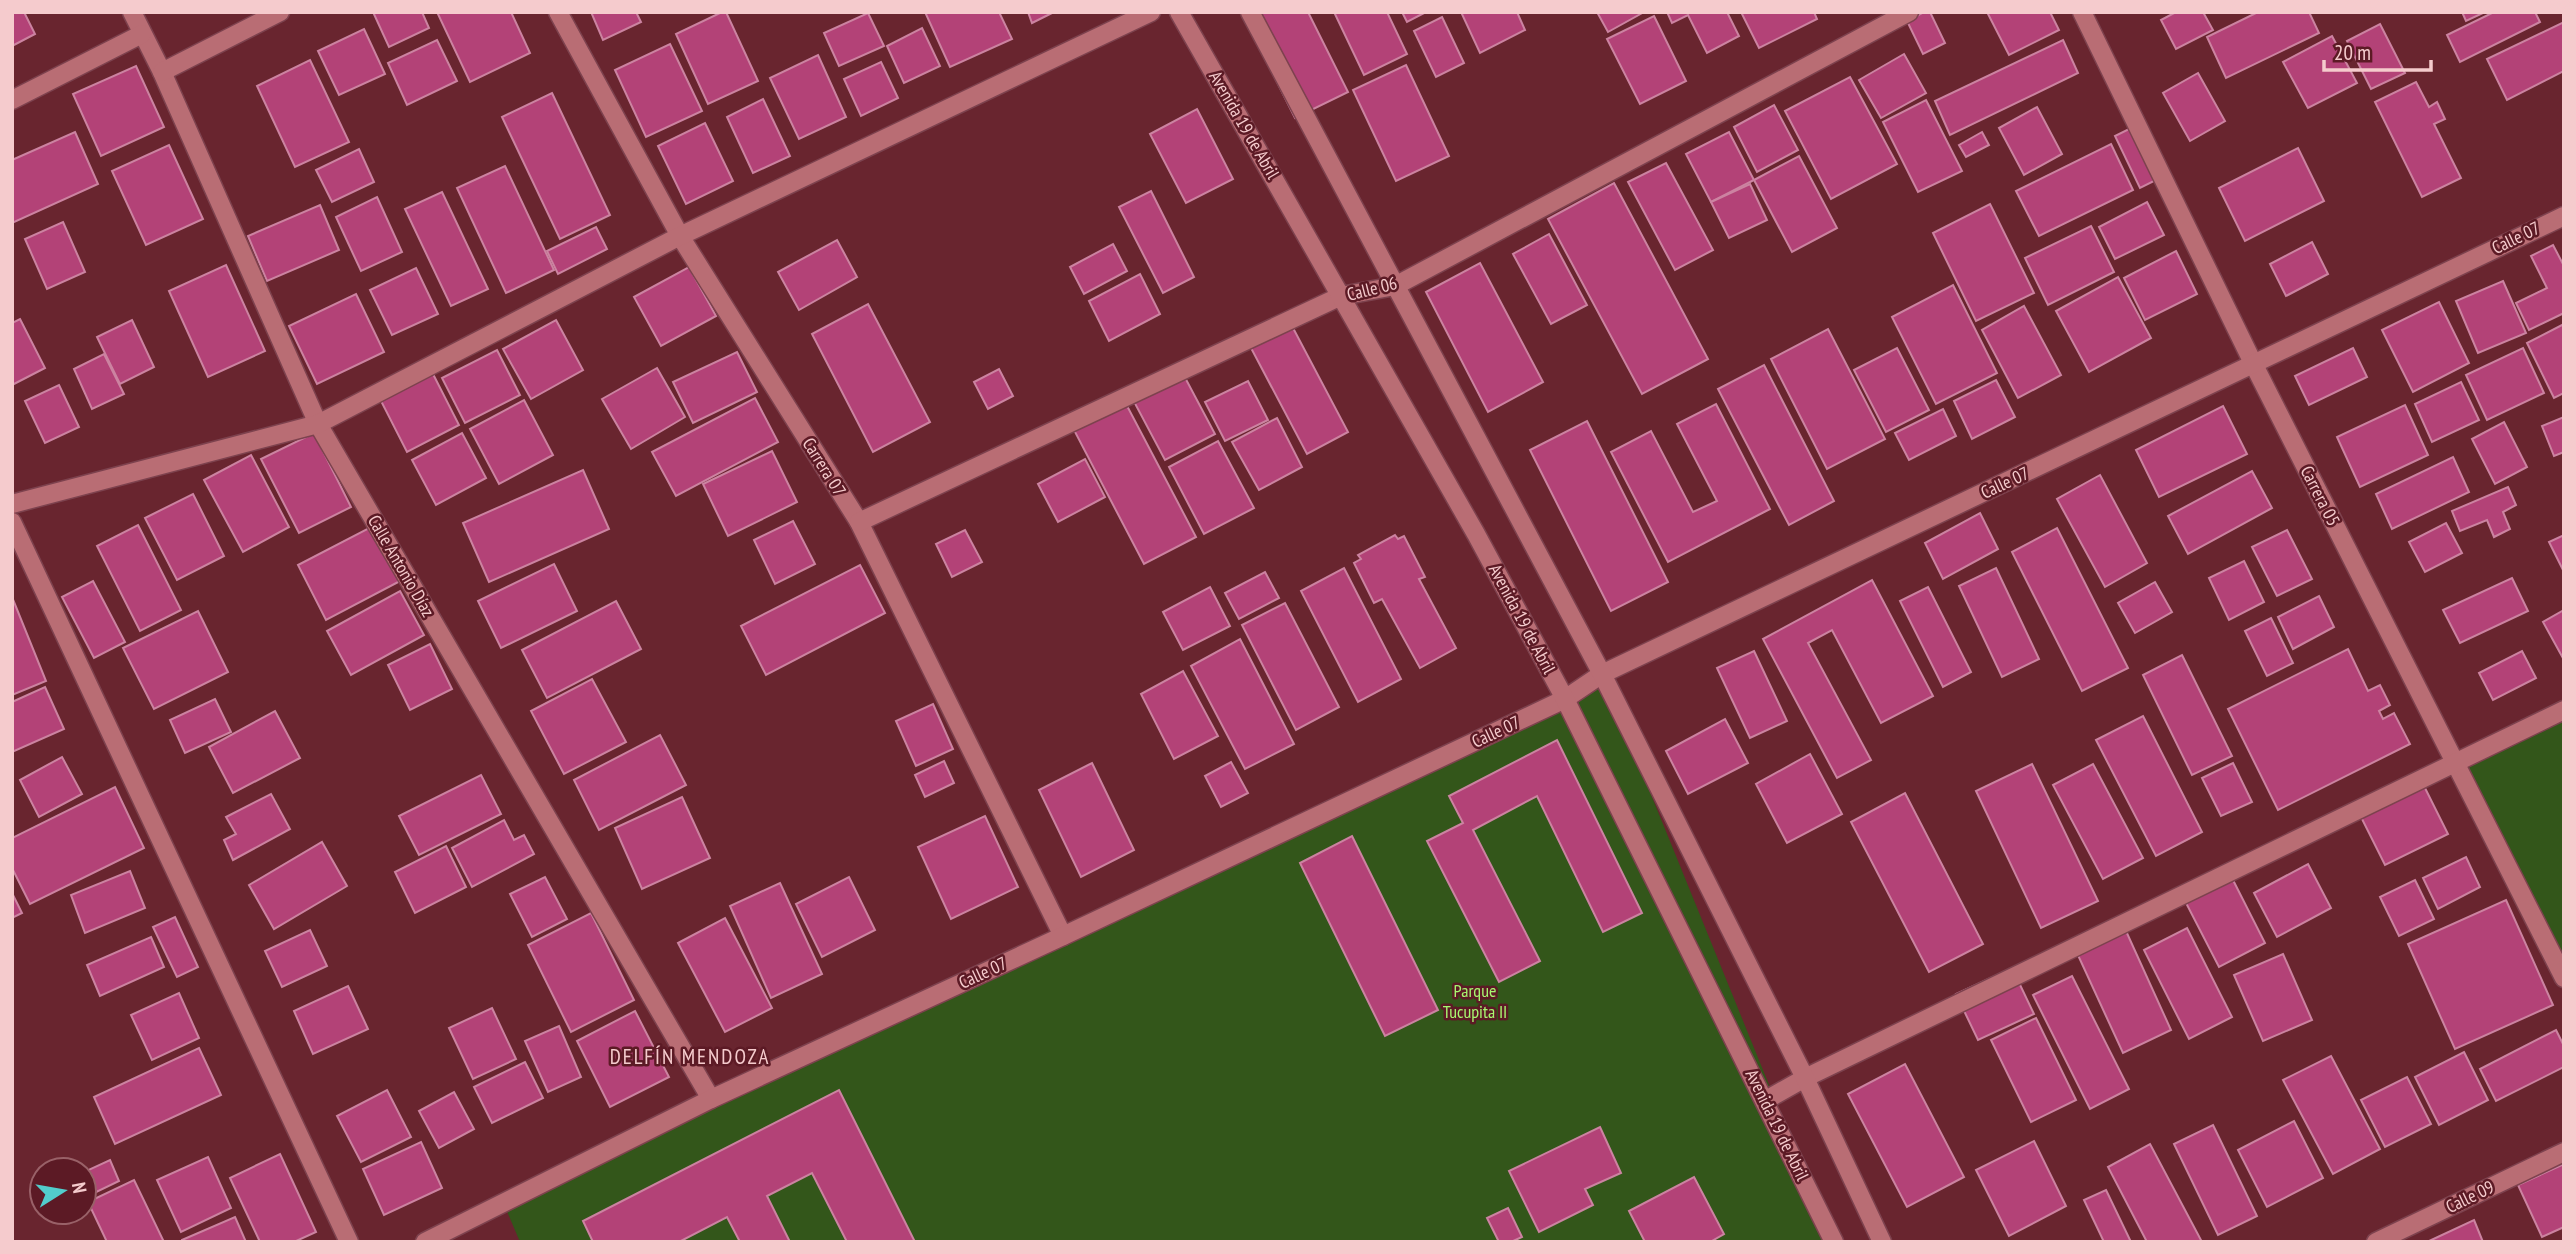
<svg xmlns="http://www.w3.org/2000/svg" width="2576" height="1254" font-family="'PT Sans Narrow',sans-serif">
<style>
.green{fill:#33561a}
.building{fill:#b34277;stroke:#cc83a1;stroke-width:2}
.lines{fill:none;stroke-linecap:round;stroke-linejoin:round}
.minor-casing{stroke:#7d424e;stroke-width:21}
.tertiary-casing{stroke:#7d424e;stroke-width:21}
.minor{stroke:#b96d74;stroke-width:18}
.tertiary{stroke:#b96d74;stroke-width:18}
.labels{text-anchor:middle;stroke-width:5;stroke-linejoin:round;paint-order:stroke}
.street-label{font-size:18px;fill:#f5cbcd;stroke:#5c1a25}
.park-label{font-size:18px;fill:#a7f770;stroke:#5c1a25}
.quarter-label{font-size:21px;letter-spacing:2px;fill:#f5cbcd;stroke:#5c1a25}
</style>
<rect width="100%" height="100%" fill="#69252f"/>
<g class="green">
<polygon points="1602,674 1833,1242 520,1242 503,1202"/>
<polygon points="2564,710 2564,978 2455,763"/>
</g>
<g class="building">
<polygon points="12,12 24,12 35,34 12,46"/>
<polygon points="373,12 422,12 429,28 389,47"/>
<polygon points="437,12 511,12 530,53 470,82"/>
<polygon points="591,12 636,12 641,22 603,40"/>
<polygon points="722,12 726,12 758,81 708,104 676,34"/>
<polygon points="925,12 999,12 1012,39 950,67"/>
<polygon points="1028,12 1054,12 1032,23"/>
<polygon points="1242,12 1308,12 1348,92 1295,118"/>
<polygon points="1334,12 1387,12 1407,54 1364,75"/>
<polygon points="1402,12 1426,12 1407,22"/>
<polygon points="1461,12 1517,12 1525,30 1480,53"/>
<polygon points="1597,12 1644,12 1608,32"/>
<polygon points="1667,12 1727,12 1739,36 1707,53 1688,15 1672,23"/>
<polygon points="1741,12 1814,12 1817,19 1759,48"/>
<polygon points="1924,12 1930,12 1945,43 1923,54 1907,21"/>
<polygon points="1987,12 2050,12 2059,30 2009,55"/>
<polygon points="2176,12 2203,12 2213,30 2176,49 2161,20"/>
<polygon points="2258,12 2309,12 2319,33 2226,78 2207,37"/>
<polygon points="2462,12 2485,12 2466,21"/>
<polygon points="2494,12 2535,12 2540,22 2460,62 2447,35"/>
<polygon points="868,13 884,46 839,66 824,33"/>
<polygon points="1654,16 1686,81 1640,104 1607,39"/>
<polygon points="1442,17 1464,63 1436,77 1414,31"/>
<polygon points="2564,22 2564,71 2507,100 2487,59"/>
<polygon points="2380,24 2405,73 2371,89 2347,41"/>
<polygon points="922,28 940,66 904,83 887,46"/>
<polygon points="364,29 385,74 339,95 318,51"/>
<polygon points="2332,36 2357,83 2308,108 2283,62"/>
<polygon points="437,40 457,81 407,105 388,63"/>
<polygon points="2063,40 2078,73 1950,135 1935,101"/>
<polygon points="670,44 702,111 646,137 615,70"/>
<polygon points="1904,54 1926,93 1881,118 1859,80"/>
<polygon points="818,55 846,117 799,139 770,78"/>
<polygon points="310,60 349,142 295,167 257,86"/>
<polygon points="881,62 898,98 861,116 844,79"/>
<polygon points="1406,65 1449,156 1396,181 1353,90"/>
<polygon points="136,66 164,127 101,156 73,94"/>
<polygon points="2198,73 2225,121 2190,141 2163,93"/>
<polygon points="1850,77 1897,164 1831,199 1785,111"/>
<polygon points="2416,82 2429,107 2437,102 2445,119 2434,124 2461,178 2422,197 2375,102"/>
<polygon points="552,93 610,215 560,239 502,117"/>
<polygon points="763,99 790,156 753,173 727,117"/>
<polygon points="1926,100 1962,171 1918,192 1883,122"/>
<polygon points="1774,105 1798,150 1757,172 1734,127"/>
<polygon points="2037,107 2062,154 2024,175 1999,128"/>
<polygon points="1197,109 1233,179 1186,203 1150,134"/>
<polygon points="705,123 733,181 686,204 658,146"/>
<polygon points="2135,126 2160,178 2140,188 2115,136"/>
<polygon points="75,132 98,184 12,223 12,160"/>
<polygon points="1729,132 1754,180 1711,202 1686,154"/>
<polygon points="1982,132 1989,145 1966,157 1959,145"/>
<polygon points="2111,144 2133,190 2039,236 2016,191"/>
<polygon points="169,145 203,219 146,245 112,171"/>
<polygon points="2298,148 2324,201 2245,241 2219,188"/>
<polygon points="359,149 374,182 332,202 316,170"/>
<polygon points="1799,156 1837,228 1792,252 1754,180"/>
<polygon points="1666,163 1713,250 1675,270 1628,182"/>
<polygon points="505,166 554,270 506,293 457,188"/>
<polygon points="1614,183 1708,359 1642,394 1548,219"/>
<polygon points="1750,184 1767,220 1729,238 1711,202"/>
<polygon points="1151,191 1194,277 1163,293 1119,207"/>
<polygon points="442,192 488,289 451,306 405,209"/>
<polygon points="377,197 402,252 361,271 336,217"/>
<polygon points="2147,202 2164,235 2115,259 2099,227"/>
<polygon points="1990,204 2034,293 1976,321 1933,233"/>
<polygon points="320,205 339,250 267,281 248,236"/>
<polygon points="63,222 85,272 47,289 25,239"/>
<polygon points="2091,226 2114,272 2048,305 2025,258"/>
<polygon points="596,227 607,249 558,274 547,251"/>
<polygon points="1549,234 1587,305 1551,324 1513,254"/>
<polygon points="837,240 857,277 799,310 778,272"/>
<polygon points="2312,242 2328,274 2286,296 2270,264"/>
<polygon points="1113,244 1127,271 1084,294 1070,267"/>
<polygon points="2553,245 2564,266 2564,313 2529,330 2516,303 2547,288 2531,256"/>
<polygon points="2176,251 2197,294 2145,320 2124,278"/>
<polygon points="1480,263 1543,382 1488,412 1426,292"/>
<polygon points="226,265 265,351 208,377 169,291"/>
<polygon points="689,267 716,316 661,346 634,297"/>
<polygon points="416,268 438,314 392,335 370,290"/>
<polygon points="1140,274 1160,314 1109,341 1089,301"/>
<polygon points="2118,277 2151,338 2089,372 2056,311"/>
<polygon points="2503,281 2526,333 2478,353 2456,301"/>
<polygon points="1953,285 1997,373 1936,404 1892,317"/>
<polygon points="356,294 384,352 317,384 289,326"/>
<polygon points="2439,302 2469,363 2413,392 2382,330"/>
<polygon points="868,304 930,422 873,452 812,334"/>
<polygon points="2024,306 2061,375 2018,398 1982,330"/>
<polygon points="20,319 45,368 12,385 12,323"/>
<polygon points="132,320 154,367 120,384 97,337"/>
<polygon points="556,320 583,370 531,399 503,349"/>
<polygon points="2564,324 2564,393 2554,398 2527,343"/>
<polygon points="1292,326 1348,432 1307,454 1251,348"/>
<polygon points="1828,329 1885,439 1827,469 1771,359"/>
<polygon points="1897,348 1929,410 1886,432 1854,370"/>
<polygon points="2353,348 2367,377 2309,405 2295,376"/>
<polygon points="2523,348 2544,393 2487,420 2466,375"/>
<polygon points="497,350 520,395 465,423 442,378"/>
<polygon points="737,352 757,392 693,423 673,382"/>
<polygon points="104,354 124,394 92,409 74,369"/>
<polygon points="1764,365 1834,501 1789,525 1718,389"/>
<polygon points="657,368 685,417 631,449 602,399"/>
<polygon points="999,369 1013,396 988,409 974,382"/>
<polygon points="1181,370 1215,434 1165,460 1131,396"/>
<polygon points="432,372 459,425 407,452 380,399"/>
<polygon points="1996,380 2015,417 1972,439 1954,401"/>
<polygon points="1248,381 1268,420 1225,441 1205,402"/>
<polygon points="2461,382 2479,420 2432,442 2415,404"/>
<polygon points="59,385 79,427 45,443 25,401"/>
<polygon points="755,398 778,442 676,496 652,452"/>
<polygon points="524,400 553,455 499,484 470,429"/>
<polygon points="1125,402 1196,537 1144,564 1074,430"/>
<polygon points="1716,404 1770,509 1668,562 1611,452 1651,431 1693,512 1717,501 1677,424"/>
<polygon points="2405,405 2428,455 2360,487 2337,437"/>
<polygon points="2223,406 2247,454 2159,497 2136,450"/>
<polygon points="1943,409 1956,436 1909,460 1895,433"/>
<polygon points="2564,417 2564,452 2554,456 2542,426"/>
<polygon points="1277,418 1302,467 1259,490 1232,442"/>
<polygon points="1587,421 1668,582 1611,611 1530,450"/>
<polygon points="2504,422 2527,467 2495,484 2472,439"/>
<polygon points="314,433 351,507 299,533 261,459"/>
<polygon points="462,433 486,478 436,505 412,460"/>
<polygon points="1218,441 1254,508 1204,534 1169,467"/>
<polygon points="772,451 797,502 728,536 703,484"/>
<polygon points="251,455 289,527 243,552 204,480"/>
<polygon points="2453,457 2469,492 2392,529 2376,494"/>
<polygon points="1085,459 1105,497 1058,522 1038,484"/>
<polygon points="583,470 609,529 489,582 463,523"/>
<polygon points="2252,471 2272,508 2188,554 2168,516"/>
<polygon points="2100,475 2147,563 2105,587 2057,499"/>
<polygon points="2508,487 2516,505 2503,512 2510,529 2494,537 2487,520 2460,531 2452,511"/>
<polygon points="193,494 224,556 177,580 145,518"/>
<polygon points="1980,513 1998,549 1943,579 1925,543"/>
<polygon points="793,521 815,564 775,584 754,540"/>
<polygon points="2446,523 2462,553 2425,572 2409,542"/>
<polygon points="138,525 181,610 140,631 97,546"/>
<polygon points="373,526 402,580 326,620 298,565"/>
<polygon points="2057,528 2128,668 2082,691 2012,552"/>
<polygon points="965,530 982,562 952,577 936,544"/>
<polygon points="2287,530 2312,579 2277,596 2252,547"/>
<polygon points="1395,535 1398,539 1404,536 1425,577 1419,579 1456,648 1420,668 1382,599 1374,603 1354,563 1361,559 1358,555"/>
<polygon points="2564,535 2564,572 2549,542"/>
<polygon points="2244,561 2264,602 2229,620 2209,578"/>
<polygon points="554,564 577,611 501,648 478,601"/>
<polygon points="860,565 885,613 766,675 741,626"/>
<polygon points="1344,568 1401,679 1358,702 1301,591"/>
<polygon points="1996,568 2039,659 2002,677 1959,586"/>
<polygon points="1265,572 1279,598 1239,619 1225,593"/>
<polygon points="2512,578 2528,611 2460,643 2443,610"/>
<polygon points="1872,580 1933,696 1881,723 1832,630 1808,643 1871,760 1837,778 1763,639"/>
<polygon points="93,581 125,642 94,658 62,597"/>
<polygon points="2155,582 2172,612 2135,633 2118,603"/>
<polygon points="1210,587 1230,626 1183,650 1163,612"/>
<polygon points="1928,587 1971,672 1943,687 1900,601"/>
<polygon points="400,591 424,635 351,675 327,631"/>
<polygon points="2319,596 2334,627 2293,649 2278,617"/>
<polygon points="12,597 46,681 12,695"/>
<polygon points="616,601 641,649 547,698 522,650"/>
<polygon points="1285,603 1339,707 1296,730 1242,625"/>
<polygon points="2564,610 2564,660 2543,622"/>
<polygon points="198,611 228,672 154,709 123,648"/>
<polygon points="2271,618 2293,663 2267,676 2245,631"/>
<polygon points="1240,639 1294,744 1245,769 1191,666"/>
<polygon points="430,644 452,689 410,710 388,665"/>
<polygon points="2348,649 2368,691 2380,685 2390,705 2379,711 2383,719 2394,713 2410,744 2278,810 2228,709"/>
<polygon points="1754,651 1787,721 1750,738 1717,668"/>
<polygon points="2522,651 2536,678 2493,700 2479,673"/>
<polygon points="2182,655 2232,756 2192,775 2143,675"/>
<polygon points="1183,671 1218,736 1174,759 1141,694"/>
<polygon points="592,679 626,742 564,774 531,711"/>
<polygon points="45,687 64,729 12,752 12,702"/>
<polygon points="215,699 231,732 185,753 170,720"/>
<polygon points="933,704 953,749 916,766 896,721"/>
<polygon points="275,711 300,758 233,793 209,747"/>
<polygon points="2143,716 2202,832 2156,856 2096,740"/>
<polygon points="1725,719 1748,763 1688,794 1666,751"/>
<polygon points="660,735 686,785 599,830 574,780"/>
<polygon points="1557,740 1642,913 1603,932 1537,796 1473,830 1540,961 1499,982 1427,841 1463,823 1449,796"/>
<polygon points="1810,754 1842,814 1787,843 1756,784"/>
<polygon points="62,757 82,794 39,817 20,780"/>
<polygon points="944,761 954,783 925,797 915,775"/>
<polygon points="1231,762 1248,793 1221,807 1205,776"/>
<polygon points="1092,763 1134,850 1081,877 1039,790"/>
<polygon points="2233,763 2252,802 2221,816 2202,778"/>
<polygon points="2032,764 2098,901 2041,928 1976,791"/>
<polygon points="2093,764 2143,858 2103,879 2053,785"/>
<polygon points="481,775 501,814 419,855 399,816"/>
<polygon points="2424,786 2448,834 2385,865 2361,817"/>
<polygon points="115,787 144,848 30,904 12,868 12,838"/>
<polygon points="1905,793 1983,944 1929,972 1851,822"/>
<polygon points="271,794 290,829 233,860 224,840 236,834 226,817"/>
<polygon points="682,797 710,858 642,889 615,828"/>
<polygon points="985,816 1018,887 951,919 918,847"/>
<polygon points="504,820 514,840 524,835 534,854 472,887 452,848"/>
<polygon points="1352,836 1438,1010 1385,1036 1300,863"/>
<polygon points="322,842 347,886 274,929 249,885"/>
<polygon points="446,846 466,887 415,913 395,872"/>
<polygon points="2466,857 2480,887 2438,909 2423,878"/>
<polygon points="2308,864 2331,908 2277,937 2254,893"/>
<polygon points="130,871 145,908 85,933 71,895"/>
<polygon points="545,877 567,919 532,937 510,894"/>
<polygon points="849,877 875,930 822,957 796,904"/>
<polygon points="2232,878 2265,943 2219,967 2185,901"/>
<polygon points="2415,880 2434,919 2399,936 2380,897"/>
<polygon points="780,883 822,974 771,998 730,906"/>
<polygon points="12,893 22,913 12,918"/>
<polygon points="2506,900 2553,1005 2455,1049 2408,944"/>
<polygon points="591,913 634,1000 571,1032 528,945"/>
<polygon points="175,917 198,967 177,977 153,927"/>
<polygon points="725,918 772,1008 725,1032 678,943"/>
<polygon points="2187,928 2232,1017 2189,1039 2144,950"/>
<polygon points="310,930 327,966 282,987 265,951"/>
<polygon points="2126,931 2171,1030 2123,1053 2077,953"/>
<polygon points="151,937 164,967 100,996 87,965"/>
<polygon points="2283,954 2312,1020 2263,1041 2234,975"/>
<polygon points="2012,968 2034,1014 1978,1040 1956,994"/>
<polygon points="2072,976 2129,1089 2090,1109 2033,995"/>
<polygon points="348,986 368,1029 313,1054 294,1011"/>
<polygon points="179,993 199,1038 152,1060 131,1015"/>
<polygon points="492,1008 516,1059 473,1079 449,1028"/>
<polygon points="635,1011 669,1077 610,1107 577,1041"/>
<polygon points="2036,1018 2076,1100 2031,1122 1991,1040"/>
<polygon points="559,1026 581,1077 548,1092 525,1041"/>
<polygon points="2556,1030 2564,1046 2564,1067 2496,1101 2480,1069"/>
<polygon points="199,1048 221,1095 115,1144 94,1097"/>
<polygon points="2464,1052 2488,1100 2439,1125 2415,1077"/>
<polygon points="2331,1056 2380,1149 2333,1174 2283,1080"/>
<polygon points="525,1062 543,1098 492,1123 474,1087"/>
<polygon points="1905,1064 1964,1177 1907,1207 1848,1094"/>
<polygon points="2407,1077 2431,1124 2385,1147 2361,1100"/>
<polygon points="387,1090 411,1137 361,1162 337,1116"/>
<polygon points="839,1090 915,1242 847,1242 812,1173 767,1196 790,1242 740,1242 727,1217 679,1242 593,1242 583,1221"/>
<polygon points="454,1092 474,1129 439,1148 419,1111"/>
<polygon points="2294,1121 2323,1178 2267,1207 2238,1150"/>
<polygon points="2213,1125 2257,1216 2218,1235 2174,1144"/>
<polygon points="1600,1127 1621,1173 1585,1189 1593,1205 1539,1232 1509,1171"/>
<polygon points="2034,1141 2066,1206 2009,1236 1976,1170"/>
<polygon points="421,1142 442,1188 384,1215 363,1169"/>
<polygon points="2150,1144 2202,1242 2147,1242 2108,1167"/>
<polygon points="280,1154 316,1232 294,1242 260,1242 230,1178"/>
<polygon points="208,1157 231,1208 181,1232 157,1180"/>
<polygon points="110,1160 119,1181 86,1197 84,1172"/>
<polygon points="2564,1164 2564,1227 2542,1237 2518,1185"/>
<polygon points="1694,1177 1724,1234 1710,1242 1645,1242 1629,1211"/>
<polygon points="134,1180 164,1242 107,1242 88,1202"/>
<polygon points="2106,1190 2131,1242 2104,1242 2084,1200"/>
<polygon points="1508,1208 1522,1237 1511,1242 1499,1242 1487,1218"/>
<polygon points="235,1217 246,1242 182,1242 182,1240"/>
<polygon points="2474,1220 2483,1242 2427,1242"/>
</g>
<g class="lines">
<g class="minor-casing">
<g id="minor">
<polyline points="132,12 162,72 318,424 711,1099"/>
<polyline points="558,12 680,236 859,522 1063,936"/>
<polyline points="2082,12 2254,365 2564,978"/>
<polyline points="162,72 280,12"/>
<polyline points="12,100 142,34"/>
<polyline points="12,504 318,424 680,236 1151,12"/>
<polyline points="12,522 349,1242"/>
<polyline points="859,522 1341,296 1395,286 1909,12"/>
<polyline points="1766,1100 1805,1078 2564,710"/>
<polyline points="425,1242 711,1099 1063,936 1565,699 1602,674 2564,216"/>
<polyline points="2376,1242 2564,1152"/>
</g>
</g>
<g class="tertiary-casing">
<g id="tertiary">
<polyline points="1179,12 1476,534 1565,699 1834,1242"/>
<polyline points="1250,12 1602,674 1805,1078 1882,1242"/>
</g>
</g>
<use href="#minor" class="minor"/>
<use href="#tertiary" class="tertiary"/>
</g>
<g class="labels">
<g class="street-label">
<text transform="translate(1244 125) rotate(60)" y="6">Avenida 19 de Abril</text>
<text transform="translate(2516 238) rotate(-26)" y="6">Calle 07</text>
<text transform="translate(1372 289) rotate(-14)" y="6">Calle 06</text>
<text transform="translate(824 467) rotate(58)" y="6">Carrera 07</text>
<text transform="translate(2005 483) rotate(-25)" y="6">Calle 07</text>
<text transform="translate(2320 496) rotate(63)" y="6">Carrera 05</text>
<text transform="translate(401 566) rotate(60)" y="6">Calle Antonio Díaz</text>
<text transform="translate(1522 619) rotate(62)" y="6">Avenida 19 de Abril</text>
<text transform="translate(1496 732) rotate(-25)" y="6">Calle 07</text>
<text transform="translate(983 973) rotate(-25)" y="6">Calle 07</text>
<text transform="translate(1777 1125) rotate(64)" y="6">Avenida 19 de Abril</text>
<text transform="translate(2470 1197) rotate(-26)" y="6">Calle 09</text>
</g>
<g class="park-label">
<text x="1475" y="997">Parque<tspan x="1475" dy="21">Tucupita II</tspan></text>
</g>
<g class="quarter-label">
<text x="690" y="1064">DELFÍN MENDOZA</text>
</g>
</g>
<rect width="2576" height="1254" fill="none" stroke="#f5cbcd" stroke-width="28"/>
<g transform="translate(63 1191) rotate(79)"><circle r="33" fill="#5c1a25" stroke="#996168" stroke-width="2"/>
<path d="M0-5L12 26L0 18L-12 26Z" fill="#52cdcc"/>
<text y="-10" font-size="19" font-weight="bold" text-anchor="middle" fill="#f5cbcd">N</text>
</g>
<path d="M2324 60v10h107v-10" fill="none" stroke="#f5cbcd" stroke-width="3.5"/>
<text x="2334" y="60" font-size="21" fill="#f5cbcd" stroke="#5c1a25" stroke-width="5" paint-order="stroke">20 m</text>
</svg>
